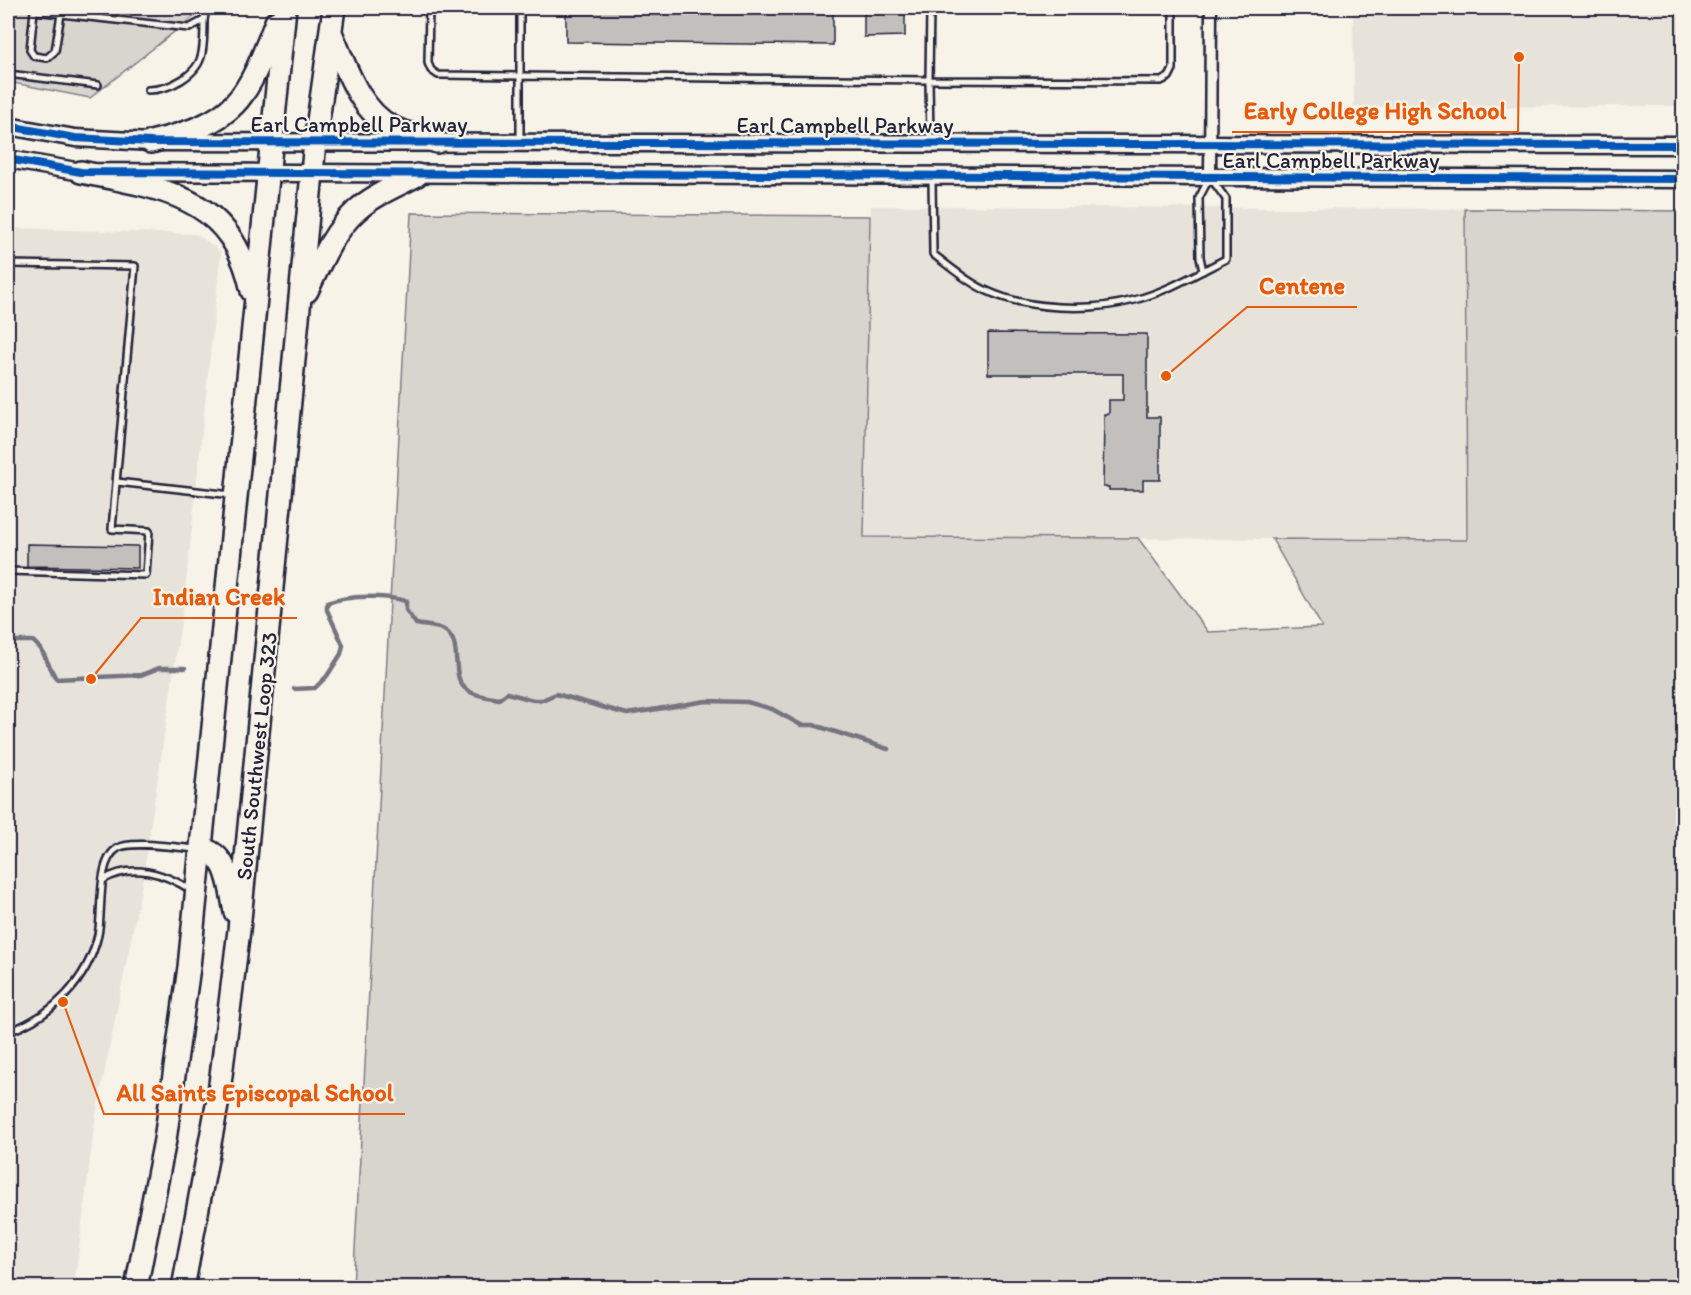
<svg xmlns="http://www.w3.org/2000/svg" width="1691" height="1295" font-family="Itim,sans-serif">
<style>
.built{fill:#e7e3db}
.green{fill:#d8d5cf;stroke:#7d7c85;stroke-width:1.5}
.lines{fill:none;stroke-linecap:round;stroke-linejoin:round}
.stream{stroke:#76747f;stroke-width:4.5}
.building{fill:#c2bfbd;stroke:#22223b;stroke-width:1.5}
.lane-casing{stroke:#22223b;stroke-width:10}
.street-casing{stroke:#22223b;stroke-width:15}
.secondary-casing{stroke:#22223b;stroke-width:21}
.highway-casing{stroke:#22223b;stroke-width:26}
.lane{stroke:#f7f3e8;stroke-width:5}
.street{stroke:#f7f3e8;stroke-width:10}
.secondary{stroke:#f7f3e8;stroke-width:16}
.highway{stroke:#f7f3e8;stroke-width:21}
.cycleway-casing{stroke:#f7f3e8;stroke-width:11}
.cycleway{stroke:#0057b8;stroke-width:8}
.labels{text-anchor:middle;stroke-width:4.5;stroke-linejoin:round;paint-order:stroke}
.street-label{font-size:22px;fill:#22223b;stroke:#f7f3e8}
.leader{fill:none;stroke:#e8590c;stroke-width:2}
.callout-dot{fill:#e8590c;stroke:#f7f3e8;stroke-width:2}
.callout-label{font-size:24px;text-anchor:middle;font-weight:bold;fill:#e8590c;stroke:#f7f3e8;stroke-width:4.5;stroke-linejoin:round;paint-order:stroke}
</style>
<rect width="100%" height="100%" fill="#f7f3e8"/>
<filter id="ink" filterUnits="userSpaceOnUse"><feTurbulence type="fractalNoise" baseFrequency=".0167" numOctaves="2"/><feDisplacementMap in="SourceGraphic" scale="12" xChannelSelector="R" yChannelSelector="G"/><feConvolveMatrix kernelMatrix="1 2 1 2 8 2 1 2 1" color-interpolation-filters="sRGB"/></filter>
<g filter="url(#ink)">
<g class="built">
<polygon points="1353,8 1683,8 1683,106 1354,107"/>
<polygon points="871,206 1465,209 1467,540 864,537"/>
<polygon points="8,228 197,234 221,252 184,602 142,884 95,1120 74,1287 8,1288"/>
</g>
<g class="green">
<polygon points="8,8 199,8 197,14 90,98 8,82"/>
<polygon points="1465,209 1683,211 1683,1287 353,1287 411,213 870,216 864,537 1138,538 1208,632 1322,627 1272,539 1467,540"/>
</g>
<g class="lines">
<g class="stream">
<polyline points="8,641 33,641 41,649 56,679 141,675 159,668 185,668"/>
<path d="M294 689 315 688 327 676 341 654 343 645 327 610V603C350 595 383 595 406 601V610L416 624C425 626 437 626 444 630 465 642 448 676 467 690 474 696 489 697 499 699L507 693 533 700H542L556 694 627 714 706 701 747 702 772 709 801 725H814L888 749"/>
</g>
</g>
<g class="building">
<polygon points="566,8 833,8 833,45 566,42"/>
<polygon points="864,8 905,8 905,36 864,37"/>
<polygon points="988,333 1147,334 1147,417 1160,417 1160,480 1143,480 1143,490 1109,490 1109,487 1103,487 1104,414 1109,414 1109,400 1123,400 1123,374 988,374"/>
<polygon points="27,544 138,546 138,568 27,566"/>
</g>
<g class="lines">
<g class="lane-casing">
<g id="lane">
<polyline points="35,8 34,11 189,28 204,20 206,8"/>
<polyline points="429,8 428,63 431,70 438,75 520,76 520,8"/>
<polyline points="930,8 929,80 1161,81 1169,77 1173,69 1173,8"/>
<polyline points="34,11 30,50 34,56 47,58 55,51 61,14"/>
<polyline points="8,74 98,85"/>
<path d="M148 90C168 90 198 76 202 53 204 43 204 31 204 20"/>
<polyline points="520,140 520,76 929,80 930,140"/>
<path d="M932 179 933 254C950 267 966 281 985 290 1027 310 1090 312 1134 300 1166 292 1196 274 1226 259V199L1210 177 1199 198 1200 257 1203 271"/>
<polyline points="8,264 135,266 112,529 149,531 146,575 8,571"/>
<polyline points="117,482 232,495"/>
<path d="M103 880C133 862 164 873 191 890"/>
<path d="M8 1032C52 1016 87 982 98 935 103 913 96 860 118 848 131 840 180 848 196 849"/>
</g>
</g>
<g class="street-casing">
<polyline id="street" points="1210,177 1211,8"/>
</g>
<g class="secondary-casing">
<g id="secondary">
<polyline points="8,126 75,138 151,142 1684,145"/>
<polyline points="8,159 81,172 1684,179"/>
</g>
</g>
<g class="highway-casing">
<g id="highway">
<path d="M332 35C346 67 359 110 392 127 405 134 423 137 437 142"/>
<path d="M151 142C238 121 245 102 276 22"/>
<path d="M81 172C163 189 232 195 252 291"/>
<path d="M307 291C320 264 333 232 356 211 373 195 397 186 417 175"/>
<path d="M201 849C229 853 230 889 235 912"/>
<polyline points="136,1288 165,1140 189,967 285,8"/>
<polyline points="183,1288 218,1100 239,930 315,142 334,8"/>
</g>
</g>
<use href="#lane" class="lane"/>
<use href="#street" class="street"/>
<use href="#secondary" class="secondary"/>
<use href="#highway" class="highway"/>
<g class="cycleway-casing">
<g id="cycleway">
<polyline points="8,126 75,138 151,142 1684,145"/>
<polyline points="8,159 81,172 1684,179"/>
</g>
</g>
<use href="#cycleway" class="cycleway"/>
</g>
</g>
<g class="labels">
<g class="street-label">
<text x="359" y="132">Earl Campbell Parkway</text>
<text x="845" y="133">Earl Campbell Parkway</text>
<text x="1331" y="168">Earl Campbell Parkway</text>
<text transform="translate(256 756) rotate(-84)" y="8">South Southwest Loop 323</text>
</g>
</g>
<path class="leader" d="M1519 57L1518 132H1232M1166 376L1247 307H1357M91 679L141 618H297M63 1002L104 1114H405"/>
<g class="callout-dot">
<circle cx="1519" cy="57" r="6"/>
<circle cx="1166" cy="376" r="6"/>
<circle cx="91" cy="679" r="6"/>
<circle cx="63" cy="1002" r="6"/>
</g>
<g class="callout-label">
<text x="1375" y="119">Early College High School</text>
<text x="1302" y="294">Centene</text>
<text x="219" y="605">Indian Creek</text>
<text x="255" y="1101">All Saints Episcopal School</text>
</g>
<rect width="1691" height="1295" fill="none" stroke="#f7f3e8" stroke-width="30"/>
<rect x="15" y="15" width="1661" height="1265" fill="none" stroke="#22223b" stroke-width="2" filter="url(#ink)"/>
</svg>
